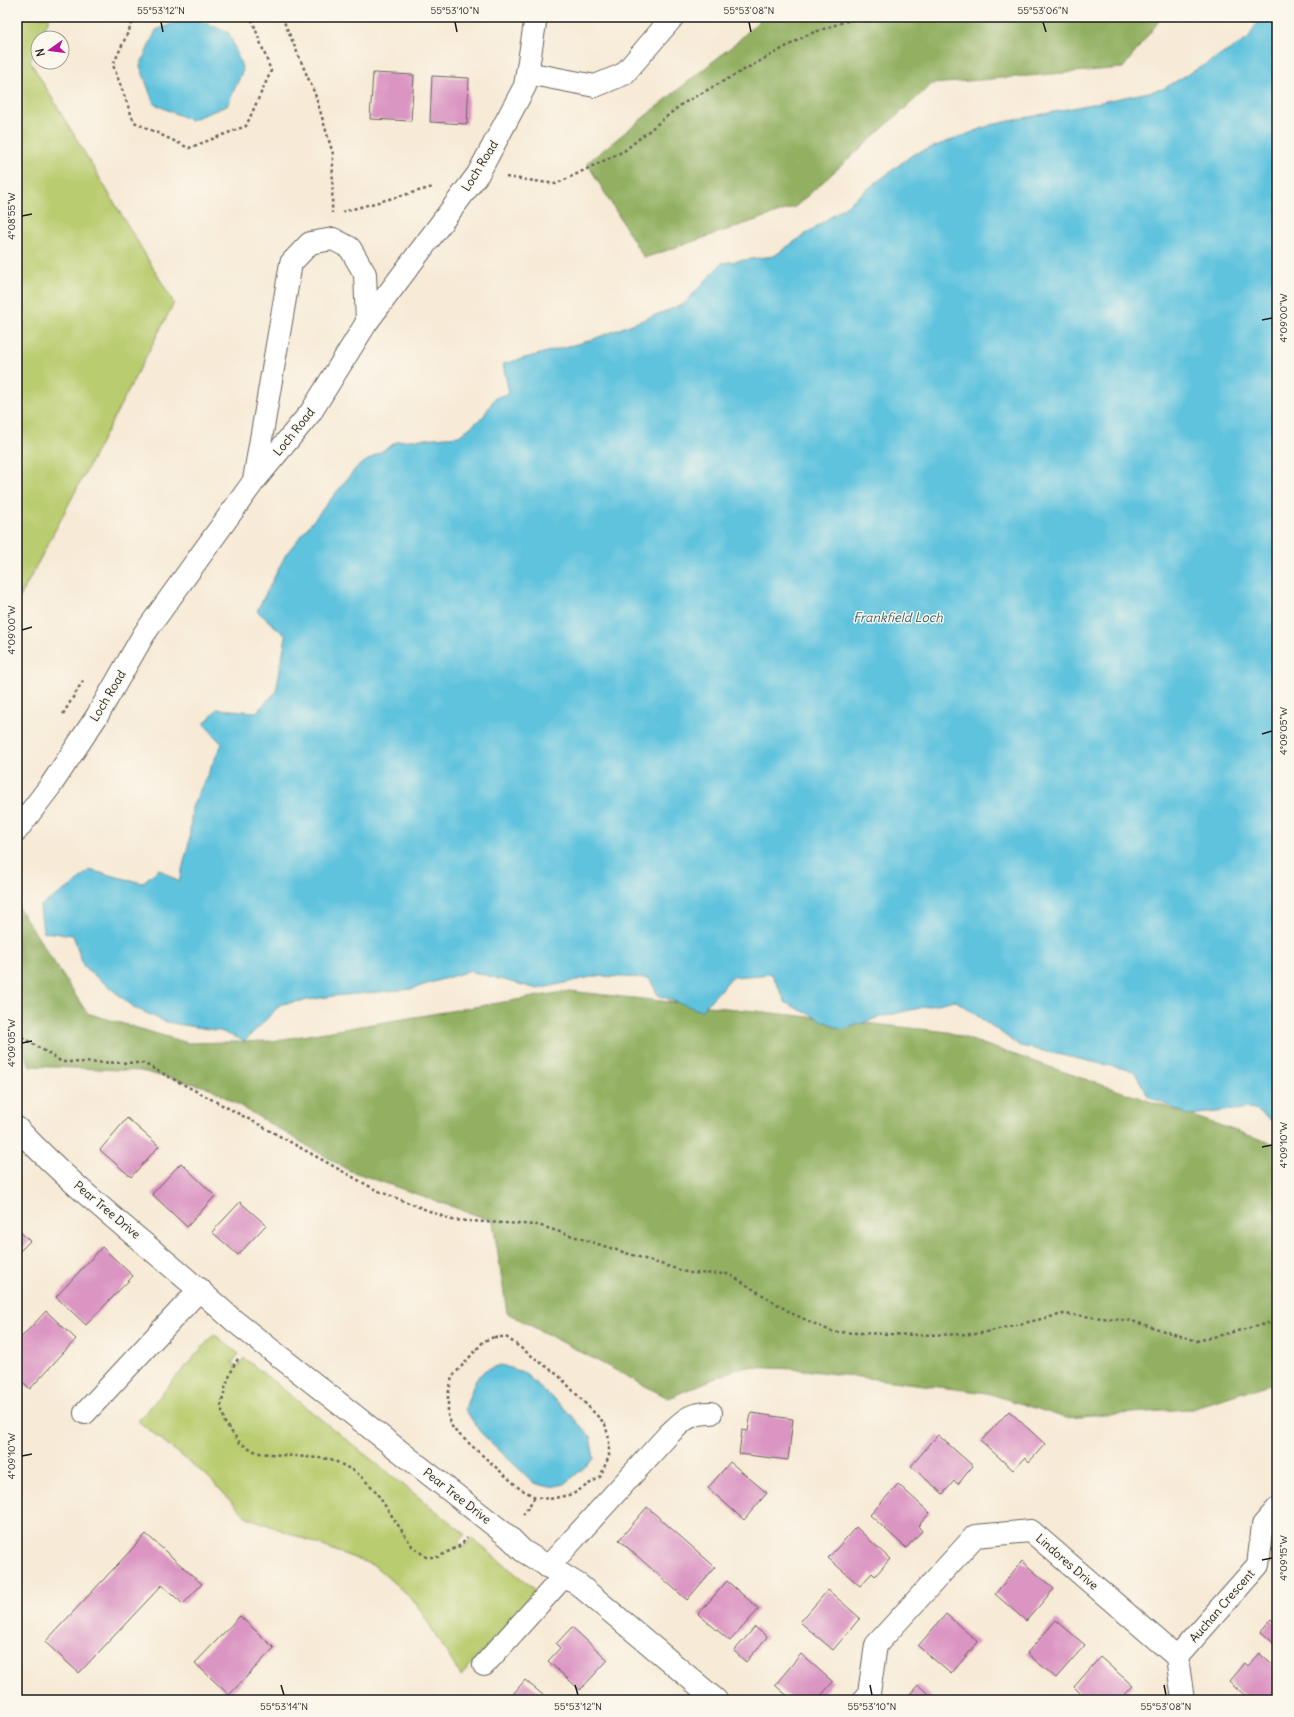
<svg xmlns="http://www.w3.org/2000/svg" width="1294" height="1717" font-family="Delius,sans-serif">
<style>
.green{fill:#bacc6f;stroke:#6b7446}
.forest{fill:#93b062;stroke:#58663f}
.water{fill:#60c3de;stroke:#3e707d}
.building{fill:#db95c3}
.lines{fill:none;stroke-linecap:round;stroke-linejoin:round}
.minor-casing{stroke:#69645d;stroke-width:24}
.path{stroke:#69645d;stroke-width:2.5;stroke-dasharray:3 3;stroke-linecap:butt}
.minor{stroke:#fff;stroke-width:22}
.ticks{fill:none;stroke:#1c1c1c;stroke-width:1.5}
.labels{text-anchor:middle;stroke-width:3;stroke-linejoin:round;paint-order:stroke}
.street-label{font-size:12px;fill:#1c1c1c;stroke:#fbf7ec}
.water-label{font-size:13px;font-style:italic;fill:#375f6a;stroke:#fbf7ec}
.neatline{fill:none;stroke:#1c1c1c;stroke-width:1.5}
.ticks-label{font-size:10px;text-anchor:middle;fill:#1c1c1c}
</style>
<rect width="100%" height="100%" fill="#fbf7ec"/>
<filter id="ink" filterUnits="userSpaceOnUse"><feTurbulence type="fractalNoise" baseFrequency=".025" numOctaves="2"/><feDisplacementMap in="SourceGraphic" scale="8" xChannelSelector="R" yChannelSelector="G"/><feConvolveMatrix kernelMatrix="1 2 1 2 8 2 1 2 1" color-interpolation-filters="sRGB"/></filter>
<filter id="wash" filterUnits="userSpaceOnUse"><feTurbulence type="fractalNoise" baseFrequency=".012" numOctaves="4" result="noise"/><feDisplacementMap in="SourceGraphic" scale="16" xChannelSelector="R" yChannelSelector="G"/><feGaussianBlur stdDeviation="0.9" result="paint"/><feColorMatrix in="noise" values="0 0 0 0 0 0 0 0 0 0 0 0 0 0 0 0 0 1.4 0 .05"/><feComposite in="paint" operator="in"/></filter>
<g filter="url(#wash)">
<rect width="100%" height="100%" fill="#f7ead6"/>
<g class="green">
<polygon points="17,17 50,17 40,38 38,38 38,43 30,61 174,303 17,603"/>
<polygon points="214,1334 239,1354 232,1363 237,1367 244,1358 465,1534 458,1543 464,1547 471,1538 537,1591 461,1676 416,1603 375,1566 247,1517 208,1477 138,1421"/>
</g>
<g class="forest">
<polygon points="763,17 1162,17 1123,68 932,84 795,207 644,258 587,163 736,43"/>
<polygon points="17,905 87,1013 188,1043 272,1041 569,991 948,1032 1277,1145 1277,1382 1188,1409 1066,1418 987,1393 796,1369 742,1367 668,1398 507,1313 493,1221 348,1170 210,1088 141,1071 30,1066 17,1036"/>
</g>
<g class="water">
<polygon points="192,17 229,33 243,70 227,106 190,120 154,104 140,66 156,30"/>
<polygon points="1260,17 1277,17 1277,1124 1252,1108 1188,1115 1148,1096 1134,1071 1020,1046 955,1000 880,1017 842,1030 786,1003 772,974 732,977 701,1011 658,995 649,978 595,976 538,989 469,971 411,989 334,996 281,1004 245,1041 220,1031 166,1022 135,1008 84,967 73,935 43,932 40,906 73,885 89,870 142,883 159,869 179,882 189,842 192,807 222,744 204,724 217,709 256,712 276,692 286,636 257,611 286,554 357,467 398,441 459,436 483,417 495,398 509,393 503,364 591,340 684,304 722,263 774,256 839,211 912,155 991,125 1163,89 1248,39"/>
<polygon points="501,1365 523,1372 565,1409 590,1436 594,1459 565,1484 550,1487 534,1483 480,1432 465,1409 475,1381 485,1370"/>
</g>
<g id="blocks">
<g class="building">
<polygon points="373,73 414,75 411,121 370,119"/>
<polygon points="432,76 469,78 467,124 430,122"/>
<polygon points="127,1118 159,1146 131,1177 100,1150"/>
<polygon points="181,1163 215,1196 187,1227 152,1194"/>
<polygon points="240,1202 266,1225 238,1255 212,1232"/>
<polygon points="17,1229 30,1241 17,1254"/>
<polygon points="102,1247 133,1276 86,1325 56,1297"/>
<polygon points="46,1311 76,1339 30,1389 17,1376 17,1342"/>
<polygon points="1009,1411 1045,1444 1029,1462 1025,1457 1013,1470 981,1441"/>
<polygon points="751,1413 793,1419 788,1460 739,1454 742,1430 748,1431"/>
<polygon points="938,1435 973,1466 958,1484 954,1481 943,1494 911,1466"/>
<polygon points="730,1462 767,1493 744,1520 708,1488"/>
<polygon points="898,1484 930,1513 918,1526 922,1531 906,1548 870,1515"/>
<polygon points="647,1507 715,1567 687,1600 619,1540"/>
<polygon points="856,1527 890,1559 875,1576 872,1573 860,1586 828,1558"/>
<polygon points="146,1534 202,1584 183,1604 162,1585 79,1673 45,1642"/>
<polygon points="1022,1561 1054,1589 1026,1621 995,1594"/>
<polygon points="727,1581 759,1609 730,1641 698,1614"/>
<polygon points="828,1590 860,1618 833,1650 800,1622"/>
<polygon points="946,1614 978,1642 951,1674 918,1646"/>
<polygon points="240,1616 274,1648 229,1695 195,1663"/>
<polygon points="1272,1619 1275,1622 1277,1619 1277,1646 1261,1632"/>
<polygon points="1056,1620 1085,1645 1056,1678 1027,1653"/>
<polygon points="572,1627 608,1660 580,1690 548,1661 560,1648 556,1644"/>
<polygon points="755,1627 767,1637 746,1662 734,1651"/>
<polygon points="1259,1653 1277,1669 1277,1697 1275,1700 1250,1700 1229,1681 1244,1663 1247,1666"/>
<polygon points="801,1654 833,1682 817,1700 792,1700 775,1685"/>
<polygon points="1100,1657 1133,1686 1120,1700 1087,1700 1074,1687"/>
<polygon points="525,1680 549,1700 508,1700"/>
<polygon points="918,1685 936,1700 905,1700"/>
</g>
</g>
</g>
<g filter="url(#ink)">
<use href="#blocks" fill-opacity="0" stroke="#69645d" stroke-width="1"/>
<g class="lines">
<g class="minor-casing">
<g id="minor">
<polyline points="527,73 595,86 624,74 673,17"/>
<polyline points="254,480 291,263 310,243 333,239 350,248 365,274 367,322"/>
<polyline points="17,830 51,785 97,716 144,634 254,481 311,412 367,322 478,174 525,86 536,17"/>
<path d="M17 1128C83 1198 162 1255 233 1320L509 1537 523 1551 579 1585 716 1700"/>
<polyline points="85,1413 200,1289"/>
<path d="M548 1567 669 1434C684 1420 689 1413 711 1413"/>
<polyline points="1177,1657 1258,1565 1263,1525 1277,1509"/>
<polyline points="484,1665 564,1576"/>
<polyline points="863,1700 869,1693 876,1645 975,1536 1031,1531 1177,1657 1183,1700"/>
</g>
</g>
<g class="path">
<polyline points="135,17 113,65 134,122 189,148 246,126 271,71 251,17"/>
<polyline points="282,17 315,94 333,154 332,213"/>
<polyline points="506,177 556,184 624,151 682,104 809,34 858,17"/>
<polyline points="342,212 433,187"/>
<polyline points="63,714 84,679"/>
<polyline points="17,1034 62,1062 143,1063 258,1124 376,1190 452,1220 538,1225 689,1273 729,1274 793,1314 833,1332 915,1335 977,1334 1063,1314 1132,1321 1197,1341 1277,1321"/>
<polygon points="494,1337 506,1337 559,1376 605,1424 609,1439 609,1456 600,1477 573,1494 550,1499 535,1497 519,1488 453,1429 448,1415 448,1395 452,1377 484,1341"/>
<polyline points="238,1359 234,1365 226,1385 221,1406 225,1423 240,1443 258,1453 331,1459 356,1472 374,1489 412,1546 426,1557 438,1557 461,1545 467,1538"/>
<polyline points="523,1515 535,1497"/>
</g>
<use href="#minor" class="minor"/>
</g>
</g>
<path class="ticks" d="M161 22 163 32M455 22 457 32M749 22 751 32M1043 22 1046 32M22 216 32 214M1262 320 1272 318M22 630 32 627M1262 734 1272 731M22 1043 32 1041M1262 1147 1272 1145M22 1456 32 1454M1262 1560 1272 1558M281 1685 284 1695M575 1685 578 1695M870 1685 872 1695M1164 1685 1166 1695"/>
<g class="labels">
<g class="street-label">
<text transform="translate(480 166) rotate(-58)" y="4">Loch Road</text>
<text transform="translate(294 432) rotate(-51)" y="4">Loch Road</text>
<text transform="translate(108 696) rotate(-59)" y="4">Loch Road</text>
<text transform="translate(107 1210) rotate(40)" y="4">Pear Tree Drive</text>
<text transform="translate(457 1496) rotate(38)" y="4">Pear Tree Drive</text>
<text transform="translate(1067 1562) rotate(41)" y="4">Lindores Drive</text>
<text transform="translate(1222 1606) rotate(-49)" y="4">Auchan Crescent</text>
</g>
<g class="water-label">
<text x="898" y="622">Frankfield Loch</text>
</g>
</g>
<rect width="1294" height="1717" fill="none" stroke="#fbf7ec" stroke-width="44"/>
<g transform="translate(50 50) rotate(256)"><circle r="19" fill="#fbf7ec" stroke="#a29f99"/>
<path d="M0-3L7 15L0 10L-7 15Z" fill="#b5179e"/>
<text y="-6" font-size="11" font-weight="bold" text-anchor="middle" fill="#1c1c1c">N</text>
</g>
<rect x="22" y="22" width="1250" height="1673" class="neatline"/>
<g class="ticks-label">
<text x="161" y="14">55°53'12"N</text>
<text x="455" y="14">55°53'10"N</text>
<text x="749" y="14">55°53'08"N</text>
<text x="1043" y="14">55°53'06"N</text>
<text transform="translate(11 216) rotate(-90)" y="4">4°08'55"W</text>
<text transform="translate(1283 318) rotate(-90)" y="4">4°09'00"W</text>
<text transform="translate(11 630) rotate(-90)" y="4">4°09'00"W</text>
<text transform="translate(1283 731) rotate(-90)" y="4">4°09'05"W</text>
<text transform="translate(11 1043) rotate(-90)" y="4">4°09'05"W</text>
<text transform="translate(1283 1145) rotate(-90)" y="4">4°09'10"W</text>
<text transform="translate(11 1456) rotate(-90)" y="4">4°09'10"W</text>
<text transform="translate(1283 1558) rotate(-90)" y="4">4°09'15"W</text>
<text x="284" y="1710">55°53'14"N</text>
<text x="578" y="1710">55°53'12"N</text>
<text x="872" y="1710">55°53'10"N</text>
<text x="1166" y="1710">55°53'08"N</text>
</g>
</svg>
